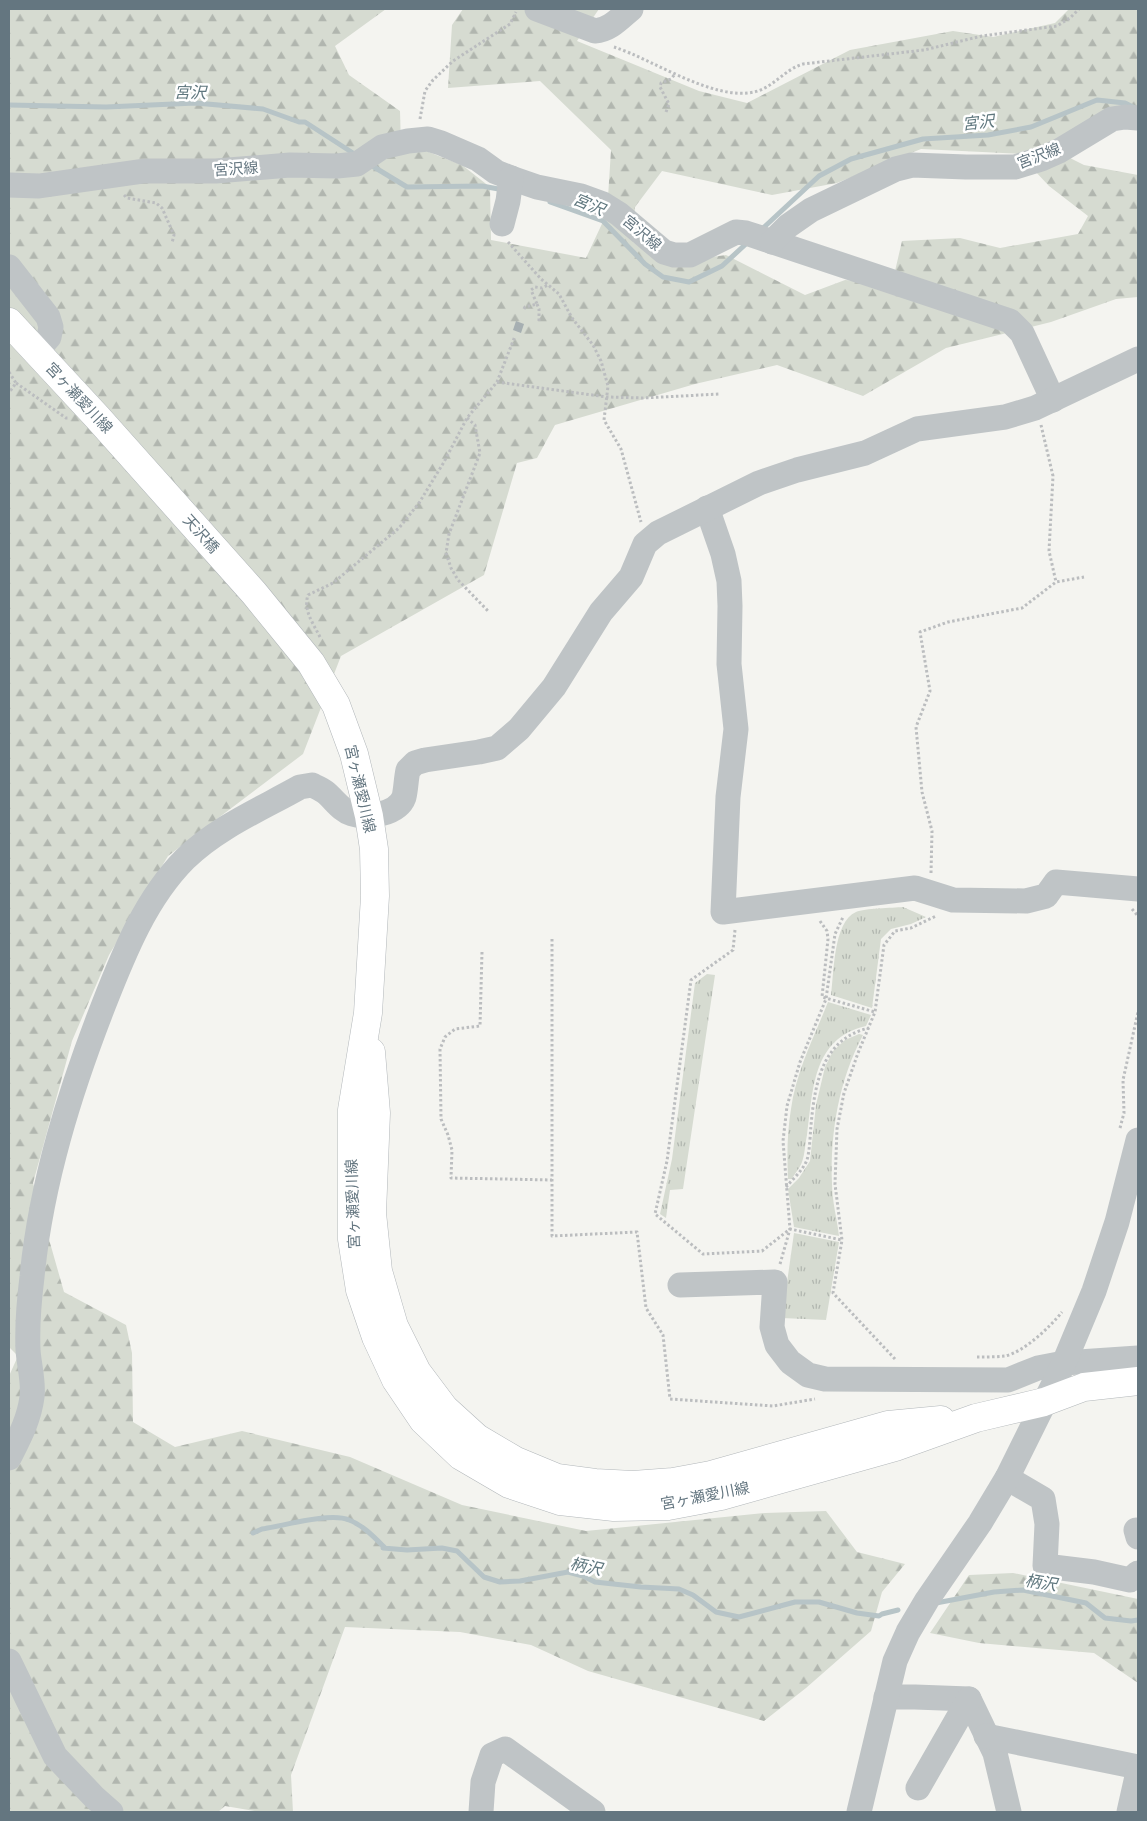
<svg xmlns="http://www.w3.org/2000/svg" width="1147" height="1821" font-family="'Exo 2','Noto Sans JP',sans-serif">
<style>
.grass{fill:url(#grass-tufts)}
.forest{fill:url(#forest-firs)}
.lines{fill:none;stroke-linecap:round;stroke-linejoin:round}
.stream{stroke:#b7c4c7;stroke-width:5}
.building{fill:#a6afb2}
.major-casing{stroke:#b2b7ba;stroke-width:29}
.path{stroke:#bbbdbf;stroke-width:3;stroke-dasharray:2.5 2.5;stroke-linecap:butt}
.minor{stroke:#bfc4c6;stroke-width:25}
.major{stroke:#fff;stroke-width:28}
.labels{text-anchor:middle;stroke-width:5;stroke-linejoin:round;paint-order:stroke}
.street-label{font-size:15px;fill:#647680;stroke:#fff}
.water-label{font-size:16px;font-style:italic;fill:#5f777e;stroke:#fff}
</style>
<defs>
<pattern id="grass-tufts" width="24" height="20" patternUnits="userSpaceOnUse" patternTransform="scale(1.25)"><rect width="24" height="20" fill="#d6dbd1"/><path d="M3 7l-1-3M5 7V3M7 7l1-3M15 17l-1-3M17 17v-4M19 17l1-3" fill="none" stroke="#b1b6af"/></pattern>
<pattern id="forest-firs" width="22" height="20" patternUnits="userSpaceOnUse" patternTransform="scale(1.25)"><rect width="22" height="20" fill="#d6dbd1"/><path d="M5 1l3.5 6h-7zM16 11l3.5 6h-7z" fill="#b1b6af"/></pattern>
</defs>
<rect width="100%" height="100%" fill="#f4f4f0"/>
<g class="grass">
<path d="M903 907 926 917 911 924 891 929 881 939 872 1008 831 995C834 974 833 922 856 912 865 908 892 908 903 907Z"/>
<polygon points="707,974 715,975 683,1189 670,1190 666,1218 660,1214 672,1159 695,983"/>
<path d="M828 1002 871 1015 866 1026C812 1038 813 1091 807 1135 805 1144 805 1154 802 1162 800 1168 795 1173 792 1179H788C787 1155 787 1133 791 1109 796 1072 814 1037 828 1002Z"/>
<path d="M859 1034 863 1035C839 1080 830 1132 832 1183 832 1201 837 1219 839 1236L794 1227 788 1189 799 1178 810 1161 816 1105 825 1067 833 1051 845 1040Z"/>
<polygon points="794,1233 839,1242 826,1320 782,1318"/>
</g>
<g class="forest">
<polygon points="9,9 386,9 335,46 349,75 400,111 401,147 426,151 462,165 490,187 491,240 586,258 607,213 611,150 540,81 448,88 452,25 463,9 599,9 577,41 699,91 747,103 850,50 953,31 993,37 1055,23 1069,9 1138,9 1138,130 1118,110 1063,140 1022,154 921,149 837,183 772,195 662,171 635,207 633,242 662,264 726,255 805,295 845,280 892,284 902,241 960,238 1000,248 1078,234 1088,216 1049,186 1034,170 1062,154 1084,165 1138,175 1138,297 1116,299 1051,322 946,348 863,396 777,365 695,384 555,425 537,458 517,463 484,575 341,656 303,754 168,856 109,955 72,1041 33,1183 64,1292 126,1325 132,1353 133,1422 175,1447 242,1431 350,1457 462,1505 586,1531 765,1513 826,1511 857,1552 905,1564 882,1592 871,1631 806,1688 764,1721 588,1671 531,1645 460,1632 345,1627 291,1775 293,1812 260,1812 225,1806 218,1812 9,1812 9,1376 18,1356 9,1347"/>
<polygon points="1013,1573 1138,1599 1138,1683 1094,1653 979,1643 930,1633 969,1575"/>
</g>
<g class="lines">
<g class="stream">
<polyline points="9,105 106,107 196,103 263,109 299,122 305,122 356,155"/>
<polyline points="369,164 407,187 482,186 504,190"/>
<polyline points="550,202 603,221 645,264 663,277 689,282 722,266 748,242"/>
<polyline points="761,230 819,176 851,159 923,139 988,135 1031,127 1097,100 1125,103 1135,108"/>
<path d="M253 1533 262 1529C283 1526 330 1512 349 1520 363 1525 375 1538 385 1548H383L407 1550 442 1548 457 1551 484 1577 500 1582 520 1581 568 1572 583 1576 595 1582 641 1587 679 1589 693 1595 716 1612 739 1617 795 1602H819L857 1613 879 1616 882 1614 898 1610"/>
<polyline points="936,1603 994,1592 1023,1590 1086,1603 1105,1618 1131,1621 1138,1620"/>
</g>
</g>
<polygon class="building" points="516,321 524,324 521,333 513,330"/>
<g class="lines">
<g class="major-casing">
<g id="major">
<polyline points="9,322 98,418 254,593 311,663 336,705 354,754 369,816 374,849 375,896 368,1013 352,1110 352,1239 360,1290 376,1337 396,1380 423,1420 461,1456 509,1484 560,1501 614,1507 668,1506 721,1496 895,1447 976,1418 1044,1402 1084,1387 1138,1381"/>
<polyline points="371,1052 376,1113 372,1213 378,1271 394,1326 417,1372 444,1408 477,1438 516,1461 557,1478 595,1483 633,1485 673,1482 711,1475 888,1425 941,1420"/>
</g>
</g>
<g class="path">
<path d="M614 47C654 60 713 101 754 92 773 88 785 69 803 64L924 50 982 36 1057 26 1070 18 1079 9"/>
<polyline points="666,112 669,104 660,87 661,83 671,79 675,74"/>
<polyline points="420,119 425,91 433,80 453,61 510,24 516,12"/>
<polyline points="124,195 127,198 156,203 162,208 174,235 172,243"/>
<polyline points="508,242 541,279 559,294 572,318 593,345 601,361 608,386 604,420 621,449 641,522"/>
<polyline points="537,304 539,309 539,322"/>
<polyline points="524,309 525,307 537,304 531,290 535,287 542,288 548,285"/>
<polyline points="9,372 16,383 11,390 9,391"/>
<polyline points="497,382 607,397 643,398 720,394"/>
<polyline points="16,383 66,418 69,418"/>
<polyline points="467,418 475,425 480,453 449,534 446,553 451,568 458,580 489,612"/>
<polyline points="1041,425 1053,476 1049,551 1056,582"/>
<path d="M320 637C313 623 303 610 308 595L333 583 399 528 419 503 444 462 467 418 497 382 515 336"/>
<polyline points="931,873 932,831 922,792 916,727 930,691 920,632 948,622 1022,608 1056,582 1084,577"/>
<polyline points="1132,909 1138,916"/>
<polyline points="820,921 827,931 828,939 822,997 875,1012"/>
<polyline points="735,930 733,950 691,980 667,1161 655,1214 703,1254 762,1251 790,1229 842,1240"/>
<polyline points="552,939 552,1236 637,1232 646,1308 663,1335 670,1399 773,1406 815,1399"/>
<polyline points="482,952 480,1026 455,1029 445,1037 440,1049 441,1119 448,1135 452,1150 451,1178 552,1180"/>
<polyline points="1120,1128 1124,1113 1123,1080 1138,1012"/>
<path d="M786 1187C793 1179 803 1170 807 1160 810 1149 810 1136 811 1125 815 1083 822 1039 869 1028"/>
<polyline points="780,1264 790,1229 783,1141 787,1106 800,1062 826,999 835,934 843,917"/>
<path d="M977 1357C986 1357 996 1357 1005 1356 1024 1352 1050 1327 1062 1312"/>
<polyline points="895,1359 833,1293 842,1240 835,1184 837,1129 844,1093 858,1053 875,1012 884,945 895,931 911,928 936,916"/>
</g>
<g class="minor">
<path d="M537 9 595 31C610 30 620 18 631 9"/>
<polyline points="9,185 39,186 144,171 216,171 290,165 337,166 357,164 382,147 408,141 428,139 441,143 478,159 496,172 511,178 537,187 581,196 603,204 619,214 664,252 674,255 690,255 736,232 746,233 1010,321 1022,333 1053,400"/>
<polyline points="502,224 508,201 511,178"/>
<polyline points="772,242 788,226 811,210 896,169 912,165 966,167 1015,167 1041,159 1059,151 1112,119 1125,117 1138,118"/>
<polyline points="9,267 48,317 51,327 49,337 36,352"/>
<polyline points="707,508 723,554 729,581 730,606 729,664 736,729 728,797 723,912 915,888 953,900 1026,901 1046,896 1056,882 1138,889"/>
<polyline points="680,1285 775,1282 772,1327 777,1345 790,1362 808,1375 825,1379 1008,1380 1038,1368 1064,1363 1138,1358"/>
<path d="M9 1458C19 1438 29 1420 32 1397 34 1382 29 1365 28 1350 27 1326 29 1301 32 1277 41 1183 70 1091 104 1004 124 953 146 898 185 859 218 827 261 809 300 787L312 785C316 787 321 789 325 792 334 799 340 810 352 814 367 819 398 814 404 797 406 789 406 779 408 770L415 763 425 760 479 752 497 748 519 729 554 687 601 612 631 577 645 544 658 533 759 483 797 470 865 453 917 429 1005 417 1035 408 1138 359"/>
<polyline points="1007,1478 1043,1499 1047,1524 1045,1566 1094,1572 1130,1580 1138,1573"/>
<polyline points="1136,1530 1138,1537"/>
<polyline points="9,1661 55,1756 94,1797 111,1812"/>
<polyline points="886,1697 915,1697 969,1699 995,1753 1009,1812"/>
<polyline points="986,1736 1138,1767"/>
<polyline points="918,1788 969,1699"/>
<polyline points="481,1812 483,1782 492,1755 505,1749 593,1812"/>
<polyline points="859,1812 895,1661 908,1632 927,1600 980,1523 1007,1478 1064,1363 1094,1291 1117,1222 1138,1140"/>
<polyline points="1129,1812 1138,1772"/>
</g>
<use href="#major" class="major"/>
</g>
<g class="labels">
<g class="street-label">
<text transform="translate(1039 156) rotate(-21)" y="5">宮沢線</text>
<text transform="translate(236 169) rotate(-4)" y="5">宮沢線</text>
<text transform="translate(642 233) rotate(40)" y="5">宮沢線</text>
<text transform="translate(79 398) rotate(47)" y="5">宮ヶ瀬愛川線</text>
<text transform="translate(201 534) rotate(48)" y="5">天沢橋</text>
<text transform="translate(360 789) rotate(77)" y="5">宮ヶ瀬愛川線</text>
<text transform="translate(353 1204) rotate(-92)" y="5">宮ヶ瀬愛川線</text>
<text transform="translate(705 1496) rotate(-11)" y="5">宮ヶ瀬愛川線</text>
</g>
<g class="water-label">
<text transform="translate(190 92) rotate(1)" y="6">宮沢</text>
<text transform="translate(978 122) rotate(-6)" y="6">宮沢</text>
<text transform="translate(589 204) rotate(23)" y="6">宮沢</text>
<text transform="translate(586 1566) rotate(12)" y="6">柄沢</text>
<text transform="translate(1041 1582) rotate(9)" y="6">柄沢</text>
</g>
</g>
<rect width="1147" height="1821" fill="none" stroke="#647680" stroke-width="20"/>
</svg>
